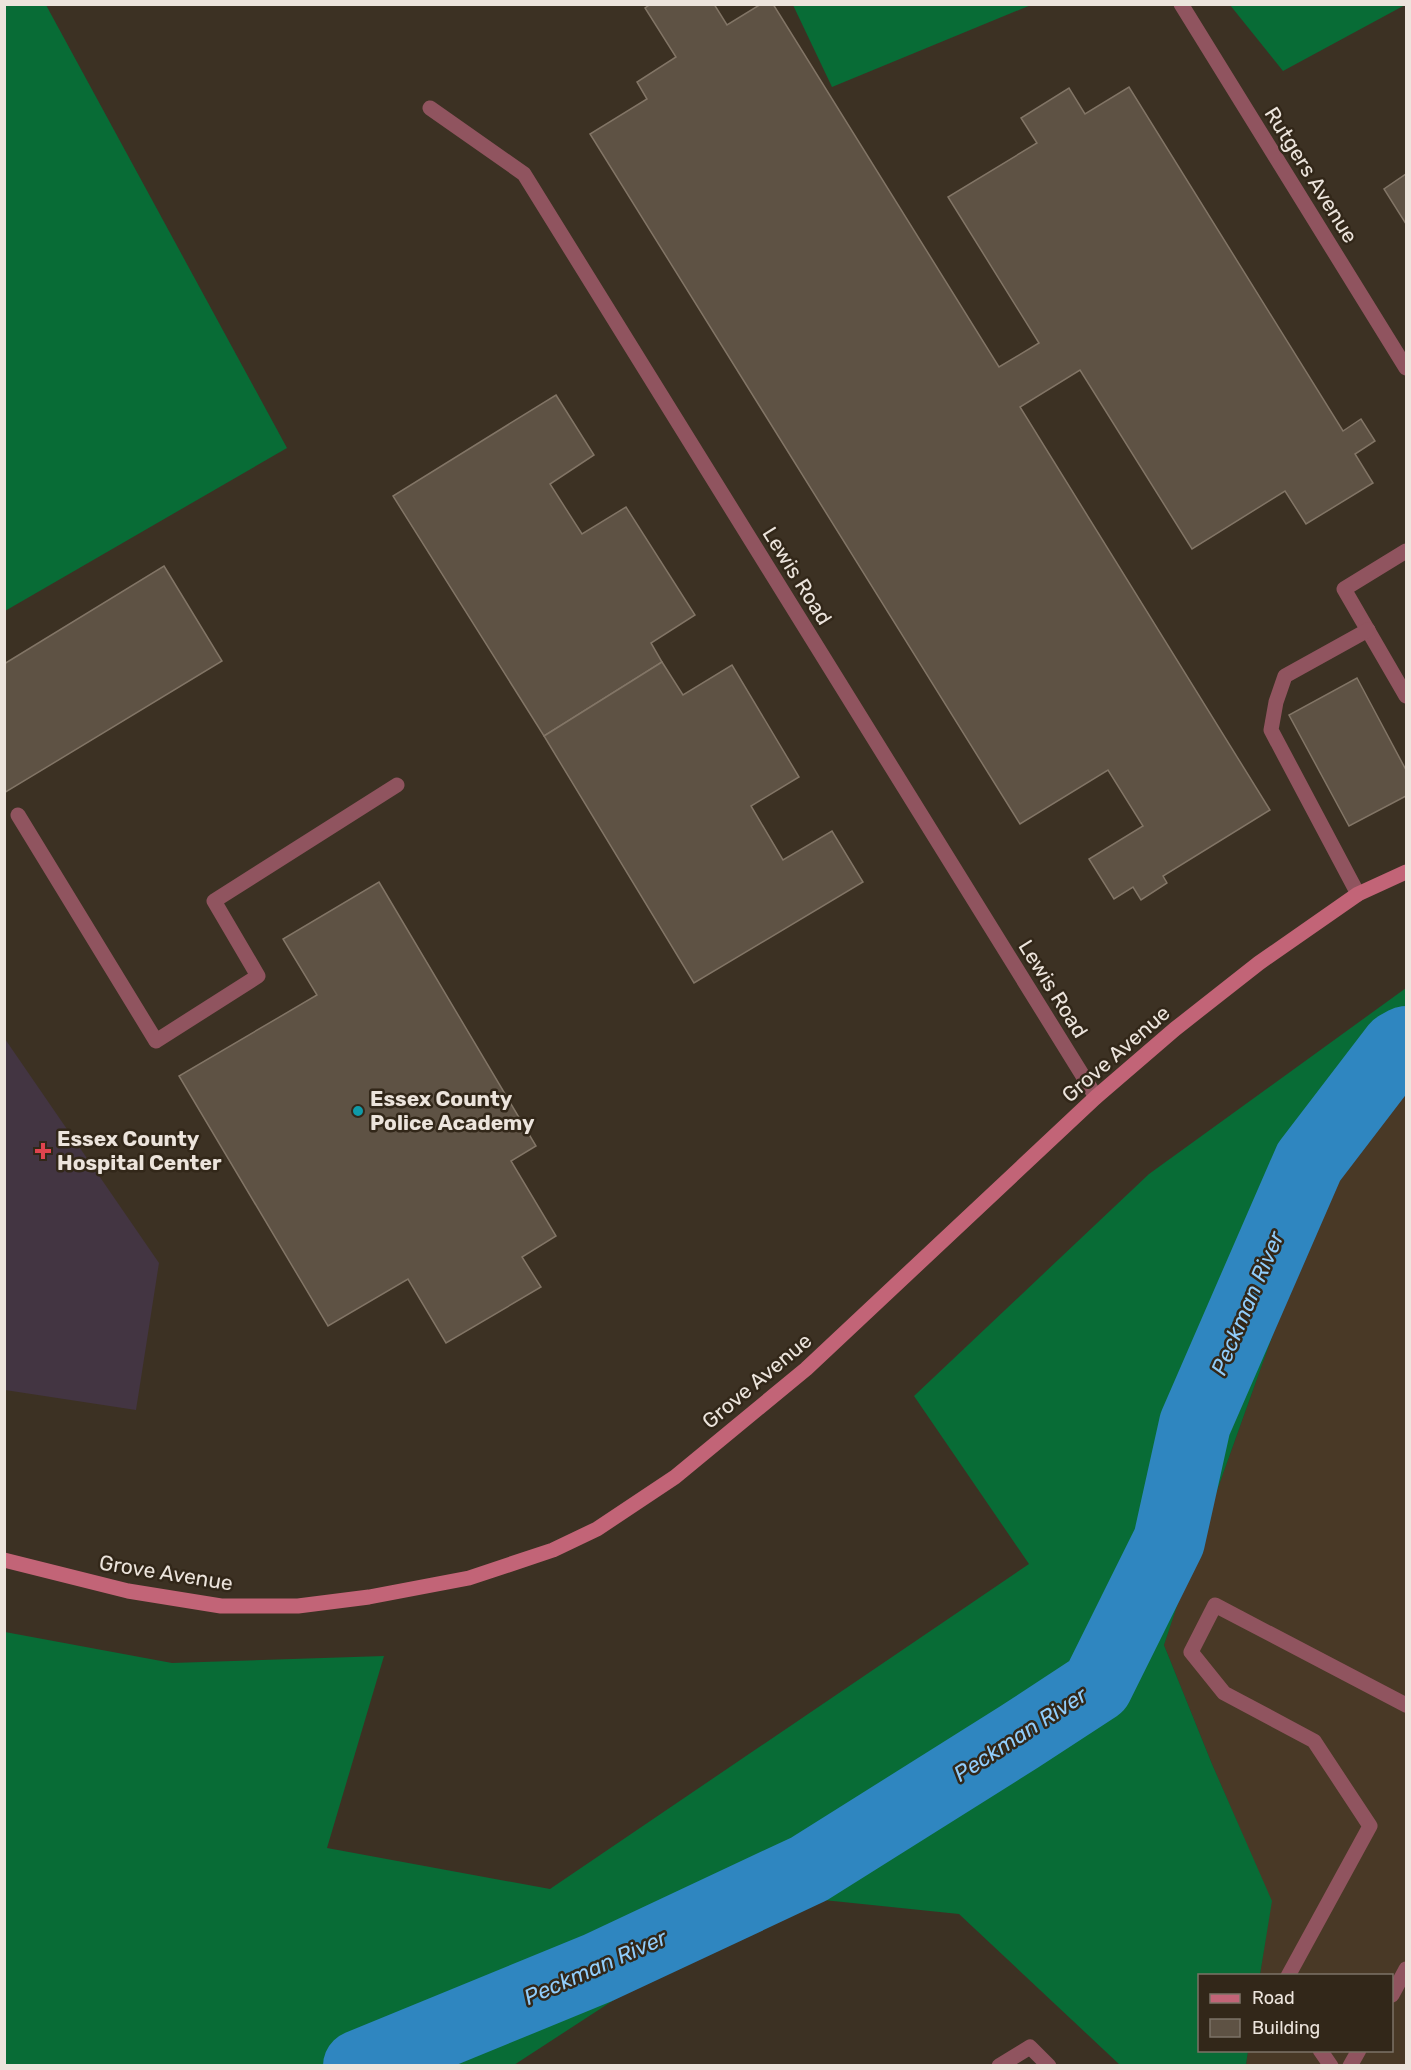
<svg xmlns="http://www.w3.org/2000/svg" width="1411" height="2070" font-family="Rubik,sans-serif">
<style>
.built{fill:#493926}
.medical{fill:#433542}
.forest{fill:#086c36}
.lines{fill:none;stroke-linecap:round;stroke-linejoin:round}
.river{stroke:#2f86c0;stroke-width:72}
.building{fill:#5e5244;stroke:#827566;stroke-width:1.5}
.lane{stroke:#90545f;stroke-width:15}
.street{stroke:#90545f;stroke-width:15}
.secondary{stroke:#c26477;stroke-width:15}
.culture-dot{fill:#0f9aa8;stroke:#322719;stroke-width:2}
.health-dot{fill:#e0444e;stroke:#322719;stroke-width:2}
.labels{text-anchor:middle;stroke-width:5;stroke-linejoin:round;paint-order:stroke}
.street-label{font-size:21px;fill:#ece4dc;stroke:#322719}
.poi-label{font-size:21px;font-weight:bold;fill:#ece4dc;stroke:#322719;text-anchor:start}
.water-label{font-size:22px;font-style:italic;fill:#91cdfb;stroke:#322719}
</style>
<rect width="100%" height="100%" fill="#3c3123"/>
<polygon class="built" points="1406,1089 1406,2065 1246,2065 1248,2051 1392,2050 1392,1976 1260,1975 1271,1901 1212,1764 1164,1645 1194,1555 1351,1116"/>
<polygon class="medical" points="5,1039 159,1263 136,1410 5,1390"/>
<g class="forest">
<polygon points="5,4 46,5 287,448 5,611"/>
<polygon points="793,5 1031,5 832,87"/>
<polygon points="1230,5 1405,5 1283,71"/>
<polygon points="1406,988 1406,1089 1351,1116 1194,1555 1164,1645 1212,1764 1272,1901 1260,1975 1200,1976 1200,2050 1248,2051 1246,2065 1120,2065 959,1914 775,1895 514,2065 5,2065 5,1632 172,1663 384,1656 327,1848 550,1889 1029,1564 914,1396 1149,1174"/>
</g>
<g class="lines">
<polyline class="river" points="359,2066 598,1968 809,1869 1019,1737 1097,1686 1169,1541 1195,1424 1309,1162 1397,1047 1406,1042"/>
</g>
<g class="building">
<polygon points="651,4 714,4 727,25 761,4 773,4 999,367 1039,343 948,197 1037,143 1021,118 1069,88 1085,114 1129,87 1343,431 1361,419 1375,441 1355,454 1373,483 1306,524 1285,491 1192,549 1080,370 1020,407 1270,810 1163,876 1167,883 1141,900 1133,887 1114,899 1089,859 1143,826 1108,770 1020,824 590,134 647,99 637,82 676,57 645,8"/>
<polygon points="1406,174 1406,224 1384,189"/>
<polygon points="556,395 594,455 550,484 582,534 626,507 695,615 651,643 662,662 544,736 393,496"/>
<polygon points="164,566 222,661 4,793 4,664"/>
<polygon points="662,662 683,695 732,665 799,777 751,806 783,860 832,831 863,882 694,983 544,736"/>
<polygon points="1357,678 1406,770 1406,796 1349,826 1289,715"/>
<polygon points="379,882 536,1146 511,1161 556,1236 522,1257 541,1287 446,1343 408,1279 328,1326 179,1076 317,995 283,939"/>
</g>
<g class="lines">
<g class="lane">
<polyline points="1406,551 1344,589 1406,696"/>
<polyline points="18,815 156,1041 258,976 214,901 397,785"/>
<polyline points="1358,894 1271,730 1276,702 1285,676 1368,630"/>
<polyline points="1288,1976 1370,1826 1314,1741 1224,1693 1191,1652 1215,1605 1406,1705"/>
<polyline points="1392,1995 1406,1969"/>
<polyline points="1320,2050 1331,2066"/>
<polyline points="1350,2066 1359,2050"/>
</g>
<g class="street">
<polyline points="1181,4 1406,368"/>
<polyline points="430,108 524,174 1096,1097"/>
<polyline points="999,2066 1030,2047 1049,2066"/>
</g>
<polyline class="secondary" points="4,1560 128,1591 221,1606 298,1606 369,1597 469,1578 553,1550 597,1529 675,1477 806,1369 1096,1097 1175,1029 1259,963 1358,894 1406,872"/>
</g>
<circle class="culture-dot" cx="358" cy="1111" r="6"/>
<path class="health-dot" d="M40 1142h6v6h6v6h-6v6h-6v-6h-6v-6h6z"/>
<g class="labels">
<g class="street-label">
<text transform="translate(1311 175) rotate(58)" y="7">Rutgers Avenue</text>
<text transform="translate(797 576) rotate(58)" y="7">Lewis Road</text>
<text transform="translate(1053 989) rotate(58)" y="7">Lewis Road</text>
<text transform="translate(1116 1054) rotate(-41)" y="7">Grove Avenue</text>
<text transform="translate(757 1381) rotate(-40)" y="7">Grove Avenue</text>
<text transform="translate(166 1573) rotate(9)" y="7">Grove Avenue</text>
</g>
<g class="poi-label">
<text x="370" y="1106">Essex County<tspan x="370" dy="24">Police Academy</tspan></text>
<text x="57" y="1146">Essex County<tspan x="57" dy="24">Hospital Center</tspan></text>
</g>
<g class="water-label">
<text transform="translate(1247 1303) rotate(-67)" y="8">Peckman River</text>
<text transform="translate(1020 1734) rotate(-33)" y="8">Peckman River</text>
<text transform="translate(595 1967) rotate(-24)" y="8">Peckman River</text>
</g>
</g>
<rect width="1411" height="2070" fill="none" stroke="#ece4dc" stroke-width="12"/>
<rect x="1198" y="1974" width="195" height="78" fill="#322719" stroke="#7c7367" stroke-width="1.5"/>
<rect x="1210" y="1994" width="30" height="9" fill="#c26477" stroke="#7c7367" stroke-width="1.5"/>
<text x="1252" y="2004" font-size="18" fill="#ece4dc">Road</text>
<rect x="1210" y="2019" width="30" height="18" fill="#5e5244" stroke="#7c7367" stroke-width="1.5"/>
<text x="1252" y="2034" font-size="18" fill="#ece4dc">Building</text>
</svg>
